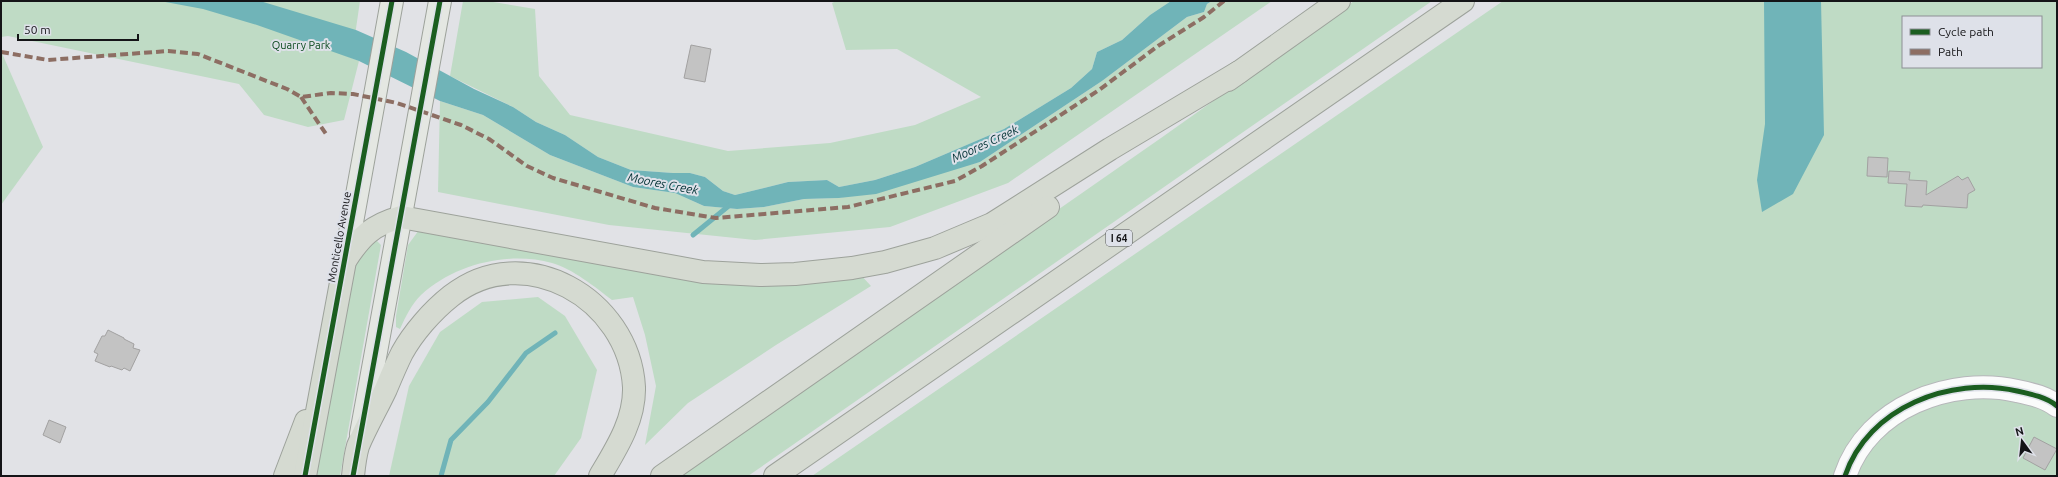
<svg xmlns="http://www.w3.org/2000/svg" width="2058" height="477" font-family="Ubuntu,sans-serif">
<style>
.green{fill:#bfdbc5;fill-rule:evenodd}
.water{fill:#70b4b8}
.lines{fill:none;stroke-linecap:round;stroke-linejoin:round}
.stream{stroke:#70b4b8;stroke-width:5}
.building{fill:#c3c3c3;stroke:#a2a1a1}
.minor-casing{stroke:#b6b7ba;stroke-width:24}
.major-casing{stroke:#9da29b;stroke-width:24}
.highway-casing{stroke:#9da29b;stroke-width:24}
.minor{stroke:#fafbfb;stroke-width:22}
.major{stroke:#e4e7e2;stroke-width:22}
.highway{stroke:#d5dad1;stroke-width:22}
.quiet{stroke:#8d6e63;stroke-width:4;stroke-dasharray:8 4;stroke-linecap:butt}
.cycleway-casing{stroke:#dee1e9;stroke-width:8}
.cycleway{stroke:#1b5e20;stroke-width:5}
.labels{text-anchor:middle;stroke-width:4;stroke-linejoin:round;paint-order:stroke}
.shield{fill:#dee1e9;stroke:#515256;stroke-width:1}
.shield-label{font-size:10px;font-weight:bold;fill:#141417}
.park-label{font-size:11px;fill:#09491d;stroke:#dee1e9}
.street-label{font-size:11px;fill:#141417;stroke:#dee1e9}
.water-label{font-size:12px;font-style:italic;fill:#013134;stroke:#dee1e9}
</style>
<rect width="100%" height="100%" fill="#e1e2e6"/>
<g class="green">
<polygon points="1,1 360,1 353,49 344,55 359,61 344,120 308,127 264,115 239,84 8,36 1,37"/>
<polygon points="463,1 487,1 535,9 539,76 570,115 728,151 830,143 915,125 981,97 897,49 846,50 832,3 836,1 1171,1 1150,15 1122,40 1097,52 1092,69 1071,88 1004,129 915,167 875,180 839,187 827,180 788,182 735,195 723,191 705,177 690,173 673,173 631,170 598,157 565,135 536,122 513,107 450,76"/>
<polygon points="1212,1 1272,1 1008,183 890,227 755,240 609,225 438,192 440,101 483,115 550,155 633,187 675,193 704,206 737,209 764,207 804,199 839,198 980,162 1102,81 1187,17 1204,12 1207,4"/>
<polygon points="1354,1 1432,1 748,476 676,476 1161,138"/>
<path d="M1503 1H2057V476H812ZM1903 17H2041V67H1903Z"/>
<polygon points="1,51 43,147 1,205"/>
<path d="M419 230 575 257 859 273 871 286 776 345 688 403 645 445 656 386 645 335 633 297 612 300C595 287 573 269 552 263 508 251 455 264 421 295 411 305 406 316 400 329L396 327V316L408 245Z"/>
<polygon points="377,241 381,245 340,476 314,476 354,267 367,244"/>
<polygon points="538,297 565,316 597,370 581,438 554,476 389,476 409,386 440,332 482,302"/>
</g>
<g class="water">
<polygon points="160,1 260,1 356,30 406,52 474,89 513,107 536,122 565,135 598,157 631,170 673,173 690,173 705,177 723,191 735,195 788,182 827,180 839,187 875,180 915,167 1004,129 1071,88 1092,69 1097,52 1122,40 1150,15 1171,1 1212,1 1207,4 1204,12 1187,17 1102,81 980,162 876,194 839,198 804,199 764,207 737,209 704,206 675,193 633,187 550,155 483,115 440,101 359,61 257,25 203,9"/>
<polygon points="1764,1 1821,1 1824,135 1793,194 1762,212 1757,180 1765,124"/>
</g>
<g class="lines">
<g class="stream">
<polyline points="693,235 731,204"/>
<polyline points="441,476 451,440 488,402 526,353 555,333"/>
</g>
</g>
<g class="building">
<polygon points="691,45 711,49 705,82 684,78"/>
<polygon points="1868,157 1888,158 1887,177 1867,176"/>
<polygon points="1889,171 1910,172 1909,180 1927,181 1926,195 1958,176 1962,180 1968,177 1975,190 1968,194 1967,208 1923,205 1922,207 1905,206 1907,184 1888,183"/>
<polygon points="108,330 124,338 124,339 134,344 133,348 140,350 130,371 124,368 122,370 111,366 110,367 95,361 98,354 94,352 102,336 105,336"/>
<polygon points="49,420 66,427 60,443 43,435"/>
<polygon points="2034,437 2057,449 2045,470 2023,458"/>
</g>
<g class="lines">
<g class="minor-casing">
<path id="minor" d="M1845 476C1868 407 1951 376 2017 391 2031 394 2046 397 2057 406"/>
</g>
<g class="major-casing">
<g id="major">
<polyline points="345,261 392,1"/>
<polyline points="361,434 440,1"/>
</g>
</g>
<g class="highway-casing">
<g id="highway">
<polyline points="1228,80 1339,1"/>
<polyline points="285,476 306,421"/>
<path d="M305 476 345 261C361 236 372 225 401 217L703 272 760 275 795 274 852 268 885 262 935 248 992 224 1110 149 1239 72"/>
<path d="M353 476C354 466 355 456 358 446 366 427 377 408 386 389 391 377 396 365 402 353 413 333 432 311 451 296 524 238 629 299 634 387 635 420 616 449 600 476"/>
<polyline points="662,476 1048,207"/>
<polyline points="775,476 1463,1"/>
</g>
</g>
<use href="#minor" class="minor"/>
<use href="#major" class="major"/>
<use href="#highway" class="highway"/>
<g class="quiet">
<polyline points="1,52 48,60 168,51 198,54 287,89 301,97 331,93 353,94 397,103 461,125 489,139 527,166 553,178 655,208 716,218 848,207 955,181 982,166 1099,90 1158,46 1204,17 1224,1"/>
<polyline points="301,97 326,134"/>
</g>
<g class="cycleway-casing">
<g id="cycleway">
<polyline points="305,476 392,1"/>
<polyline points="353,476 440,1"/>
<path d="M1845 476C1868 407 1951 376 2017 391 2031 394 2046 397 2057 406"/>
</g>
</g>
<use href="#cycleway" class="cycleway"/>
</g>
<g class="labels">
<rect class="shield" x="1106" y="230" width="26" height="16" rx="3"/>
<g class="shield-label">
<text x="1119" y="242">I 64</text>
</g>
<g class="park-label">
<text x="301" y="49">Quarry Park</text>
</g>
<g class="street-label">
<text transform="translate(339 237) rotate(-80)" y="4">Monticello Avenue</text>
</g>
<g class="water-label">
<text transform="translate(985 144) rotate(-25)" y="4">Moores Creek</text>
<text transform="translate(663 184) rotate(11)" y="4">Moores Creek</text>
</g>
</g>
<rect width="2058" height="477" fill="none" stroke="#141417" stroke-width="4"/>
<rect x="1902" y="16" width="140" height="52" fill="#dee1e9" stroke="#8d8f95"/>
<rect x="1910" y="29" width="20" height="6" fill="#1b5e20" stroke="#8d8f95"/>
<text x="1938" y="36" font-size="12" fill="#141417">Cycle path</text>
<rect x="1910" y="49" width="20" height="6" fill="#8d6e63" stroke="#8d8f95"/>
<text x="1938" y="56" font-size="12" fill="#141417">Path</text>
<g transform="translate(2022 441) rotate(345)" stroke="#dee1e9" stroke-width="3" paint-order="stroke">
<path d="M0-3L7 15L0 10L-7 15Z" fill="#141417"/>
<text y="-6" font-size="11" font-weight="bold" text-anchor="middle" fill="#141417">N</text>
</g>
<path d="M18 34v6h120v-6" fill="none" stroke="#141417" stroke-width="2"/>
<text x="24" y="34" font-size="12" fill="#141417" stroke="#dee1e9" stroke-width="3" paint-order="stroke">50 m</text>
</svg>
